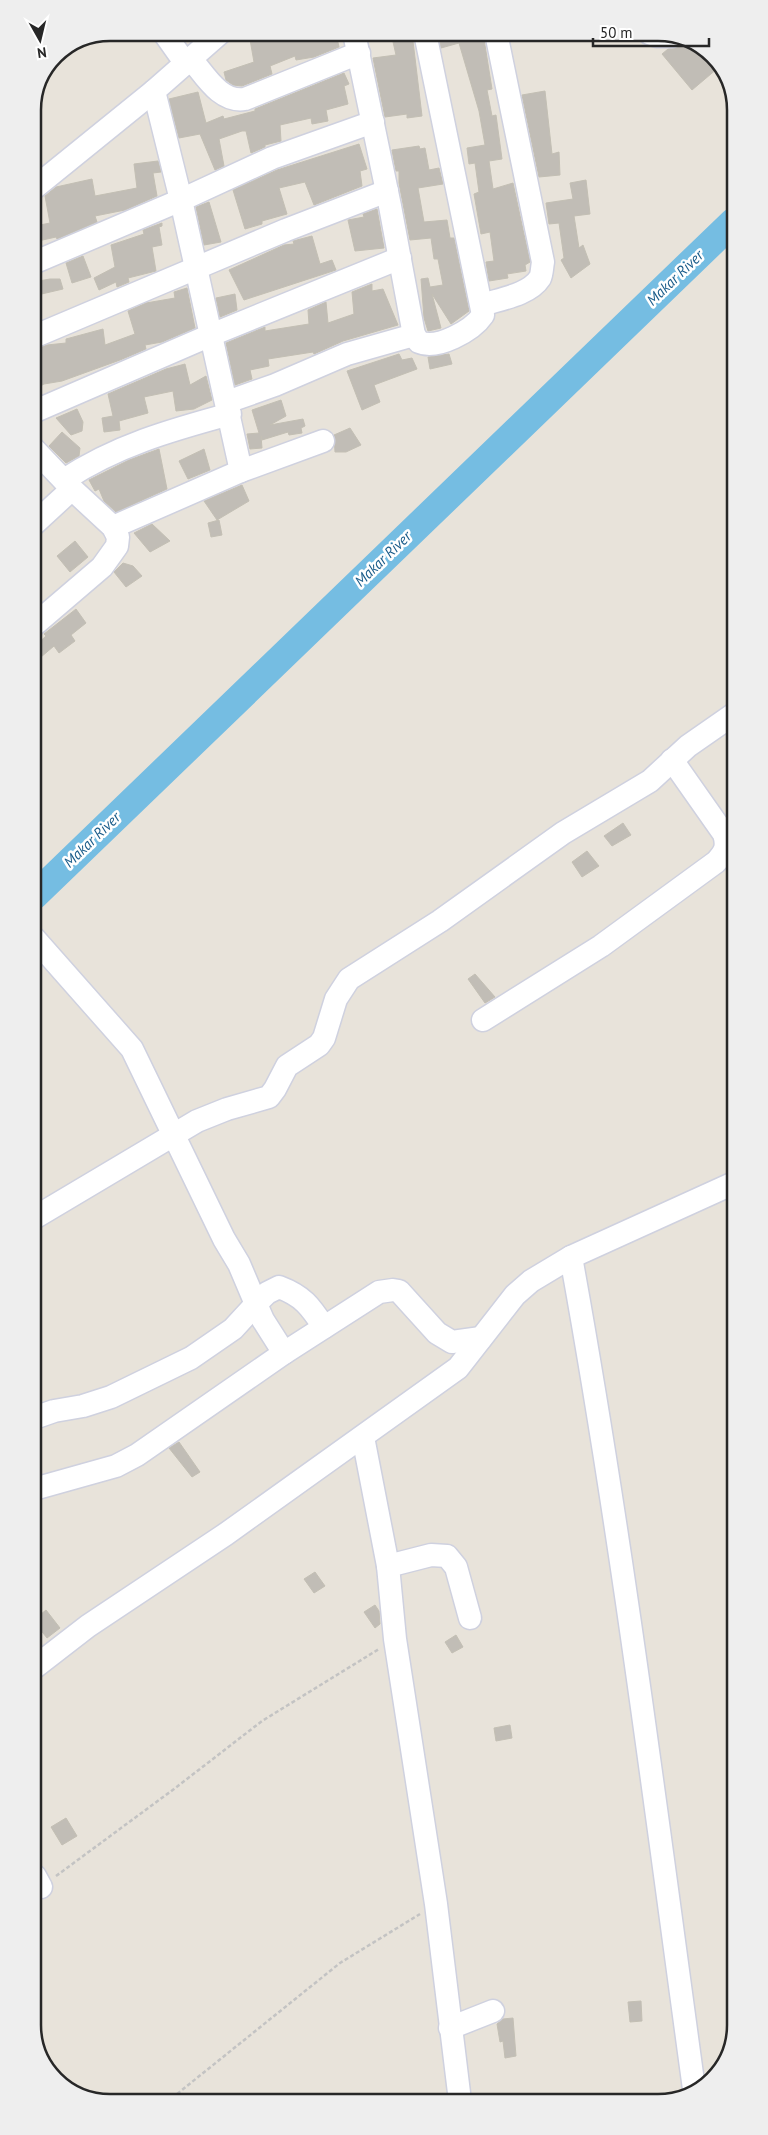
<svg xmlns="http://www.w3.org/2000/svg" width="768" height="2135" font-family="'PT Sans',sans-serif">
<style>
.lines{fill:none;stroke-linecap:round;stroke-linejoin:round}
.river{stroke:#75bde2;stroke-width:28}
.building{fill:#c1bdb6;stroke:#c3bfb4}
.minor-casing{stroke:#cfd1df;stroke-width:25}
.path{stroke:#c3c3c3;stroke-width:2.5;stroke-dasharray:4 2.5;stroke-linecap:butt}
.minor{stroke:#fff;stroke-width:22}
.labels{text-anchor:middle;stroke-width:5;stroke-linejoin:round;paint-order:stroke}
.water-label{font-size:15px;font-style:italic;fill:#195b89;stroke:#fff}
.rim{fill:none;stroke:#272727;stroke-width:2.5}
</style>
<rect width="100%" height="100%" fill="#e8e3da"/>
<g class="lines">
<polyline class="river" points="34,896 733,222"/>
</g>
<g class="building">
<polygon points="256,33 285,33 286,35 336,33 339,47 314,57 296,60 295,56 270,66 272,74 242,86 233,85 226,80 224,72 254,62 249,34"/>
<polygon points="391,33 412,33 422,116 407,118 407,114 385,117 373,58 396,55"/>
<polygon points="454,33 483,33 492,89 487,90 492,116 496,115 502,159 489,161 493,189 513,183 530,262 525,265 526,271 507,274 508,278 489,281 486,262 494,261 490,232 481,234 474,194 479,192 475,163 469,164 467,148 485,145 479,111 459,43 441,48 439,36"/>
<polygon points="684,40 705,49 718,68 692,90 662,54 668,49 679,47"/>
<polygon points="344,73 349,84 344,86 348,104 326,110 328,121 312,124 311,118 280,125 281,141 265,145 265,147 251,153 246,131 242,131 219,139 224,166 215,170 200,134 179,138 169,99 198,92 206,123 223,116 224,119 255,111 255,109"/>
<polygon points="545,91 552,154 559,152 560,175 539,177 522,95"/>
<polygon points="359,144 367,169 360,171 362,186 314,205 305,182 279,188 287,214 262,221 262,224 245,229 233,190 277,170"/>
<polygon points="419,146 420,149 425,148 429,170 439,168 443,184 418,188 424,222 447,220 450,238 454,238 469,311 451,324 432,294 441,328 428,331 424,318 421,279 428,278 430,287 443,285 438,259 434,259 431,238 410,240 399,183 399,171 396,171 392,150"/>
<polygon points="158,161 161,172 153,173 157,196 125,210 95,216 97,222 57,239 56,237 38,241 35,226 50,223 45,196 56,187 92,179 95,196 137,188 134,164"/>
<polygon points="586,180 590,214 574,216 579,248 583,245 590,264 571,278 561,260 564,258 559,223 549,224 546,203 573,199 570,183"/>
<polygon points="209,202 221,242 204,245 196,207"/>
<polygon points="377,209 384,248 355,251 348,220 364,217 363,214"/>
<polygon points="162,223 162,226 159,227 162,245 152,247 156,271 128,278 129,282 117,287 116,282 99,290 94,278 115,267 111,245 144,234 143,230"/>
<polygon points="312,236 320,264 332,260 336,270 244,300 229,270 284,245 294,244 293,241"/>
<polygon points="83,256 91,277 72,283 66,263"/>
<polygon points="50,279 60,279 63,289 33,296 33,282"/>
<polygon points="372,284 372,291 383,289 398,325 343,341 314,354 313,352 268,359 269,366 250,370 252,379 235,385 226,343 265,327 265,331 309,324 308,310 326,302 328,323 354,314 352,292"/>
<polygon points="187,288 195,328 162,342 145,345 146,349 120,360 62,381 44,384 33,390 33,350 47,345 66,343 66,339 103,329 105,345 135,334 128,311 146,303 175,298 174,292"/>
<polygon points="235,294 237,310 220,317 216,298"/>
<polygon points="399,354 402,360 412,358 417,369 374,385 380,402 362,410 347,371"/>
<polygon points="449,354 452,364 430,369 428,357"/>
<polygon points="185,364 190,385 206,376 212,400 194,409 176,411 173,391 144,397 148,413 119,421 120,430 104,432 102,418 113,416 108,394 166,369"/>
<polygon points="281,400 286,416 270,425 303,419 305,426 301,428 302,433 289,435 288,432 262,440 261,436 262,448 250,449 247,434 259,433 252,410"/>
<polygon points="77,409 83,422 82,431 71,435 56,418"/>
<polygon points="350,428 361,445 346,452 335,452 334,435"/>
<polygon points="62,432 80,448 79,456 66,463 49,446"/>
<polygon points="159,449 167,489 116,512 104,501 99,489 95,491 89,480 129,460"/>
<polygon points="204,449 210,470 188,479 179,461"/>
<polygon points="242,485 249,501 217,520 204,501"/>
<polygon points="219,520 222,535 211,537 208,523"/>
<polygon points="152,524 170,541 150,552 134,533"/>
<polygon points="75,541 88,557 70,572 57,556"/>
<polygon points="123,563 133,566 142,576 126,587 114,572"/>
<polygon points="76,609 86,623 71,635 75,641 59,653 54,646 41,657 33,648 46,636 44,634"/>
<polygon points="623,823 631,835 612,846 604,836"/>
<polygon points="587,851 599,866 582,877 572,862"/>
<polygon points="475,974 495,997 485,1003 468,979"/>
<polygon points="179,1442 200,1472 192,1477 169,1448"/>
<polygon points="315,1572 325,1586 314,1593 304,1579"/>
<polygon points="375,1605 379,1611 380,1624 375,1628 364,1612"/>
<polygon points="46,1610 60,1628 47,1638 35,1623 35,1619"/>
<polygon points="456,1635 463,1647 452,1653 445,1642"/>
<polygon points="510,1725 512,1738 496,1741 494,1728"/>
<polygon points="66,1818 77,1836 62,1845 51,1827"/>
<polygon points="641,2001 642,2021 630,2022 628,2002"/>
<polygon points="513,2018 516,2056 505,2058 503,2041 500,2042 497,2024 503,2019"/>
</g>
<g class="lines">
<g class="minor-casing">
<g id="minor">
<polyline points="164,33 186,64"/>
<polyline points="220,33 154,91 181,200 241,471 323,441"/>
<polyline points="649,33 657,36 672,36"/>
<path d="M191 59C205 75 220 103 245 99L359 53"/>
<polyline points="33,189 154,91"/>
<polyline points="33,263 181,200 272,158 373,122"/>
<path d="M482 305C500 299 529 295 540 278 542 274 542 267 543 262L496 33"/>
<path d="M414 335 419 342C437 350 472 331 483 315L425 33"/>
<polyline points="33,337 286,230 387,191"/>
<polyline points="227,402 275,385 347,354 414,335 390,206 354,33"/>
<polyline points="33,412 211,335 400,258"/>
<polyline points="33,448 72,489 113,527 118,537 117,546 102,567 33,626"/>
<path d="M64 480C115 446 171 430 230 414"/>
<polyline points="33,525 72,489"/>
<polyline points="113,527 241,471"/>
<polyline points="34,938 132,1049 224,1239 239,1264 256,1304 233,1329 191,1358 111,1397 83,1406 54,1411 34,1418"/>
<path d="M483 1020 601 946 716 862C725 852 728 847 724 834L672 760"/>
<polyline points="34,1218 197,1121 227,1109 269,1097 275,1089 287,1066 319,1045 324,1038 336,999 349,979 440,921 563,833 650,781 688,746 734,714"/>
<path d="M571 1257C621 1532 656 1811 694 2089"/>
<path d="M284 1353 263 1320 256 1304 267 1293 279 1287C303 1296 310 1306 324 1327"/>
<polyline points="363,1437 388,1566 395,1639 436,1904 460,2101"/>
<polyline points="34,1489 116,1466 137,1455 284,1353 379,1292 393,1290 399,1291 437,1333 452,1342 481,1338"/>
<polyline points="388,1566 431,1555 447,1556 456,1567 470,1618"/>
<polyline points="35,1667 88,1626 226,1534 458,1368 515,1295 531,1281 571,1257 734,1183"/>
<polyline points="35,1876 41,1887"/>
<polyline points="450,2028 493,2011"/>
</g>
</g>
<g class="path">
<polyline points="56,1876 174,1789 262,1721 379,1649"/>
<polyline points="167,2102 340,1963 420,1914"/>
</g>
<use href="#minor" class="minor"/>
</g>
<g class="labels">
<g class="water-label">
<text transform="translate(675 278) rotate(-44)" y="5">Makar River</text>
<text transform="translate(383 559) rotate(-44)" y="5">Makar River</text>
<text transform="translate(92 840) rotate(-44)" y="5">Makar River</text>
</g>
</g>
<path d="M0 0H768V2135H0ZM110 41H658A69 69 0 0 1 727 110V2025A69 69 0 0 1 658 2094H110A69 69 0 0 1 41 2025V110A69 69 0 0 1 110 41Z" fill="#eee" fill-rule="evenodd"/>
<path class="rim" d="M110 41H658A69 69 0 0 1 727 110V2025A69 69 0 0 1 658 2094H110A69 69 0 0 1 41 2025V110A69 69 0 0 1 110 41Z"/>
<g transform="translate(40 40) rotate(172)" stroke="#ffffff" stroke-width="4" paint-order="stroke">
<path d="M0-4L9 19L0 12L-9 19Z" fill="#272727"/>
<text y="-8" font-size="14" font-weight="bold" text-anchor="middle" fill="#272727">N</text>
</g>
<path d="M593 38v8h116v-8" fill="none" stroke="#272727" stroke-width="2.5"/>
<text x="600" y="38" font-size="15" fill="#272727" stroke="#ffffff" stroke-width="4" paint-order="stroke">50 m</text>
</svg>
